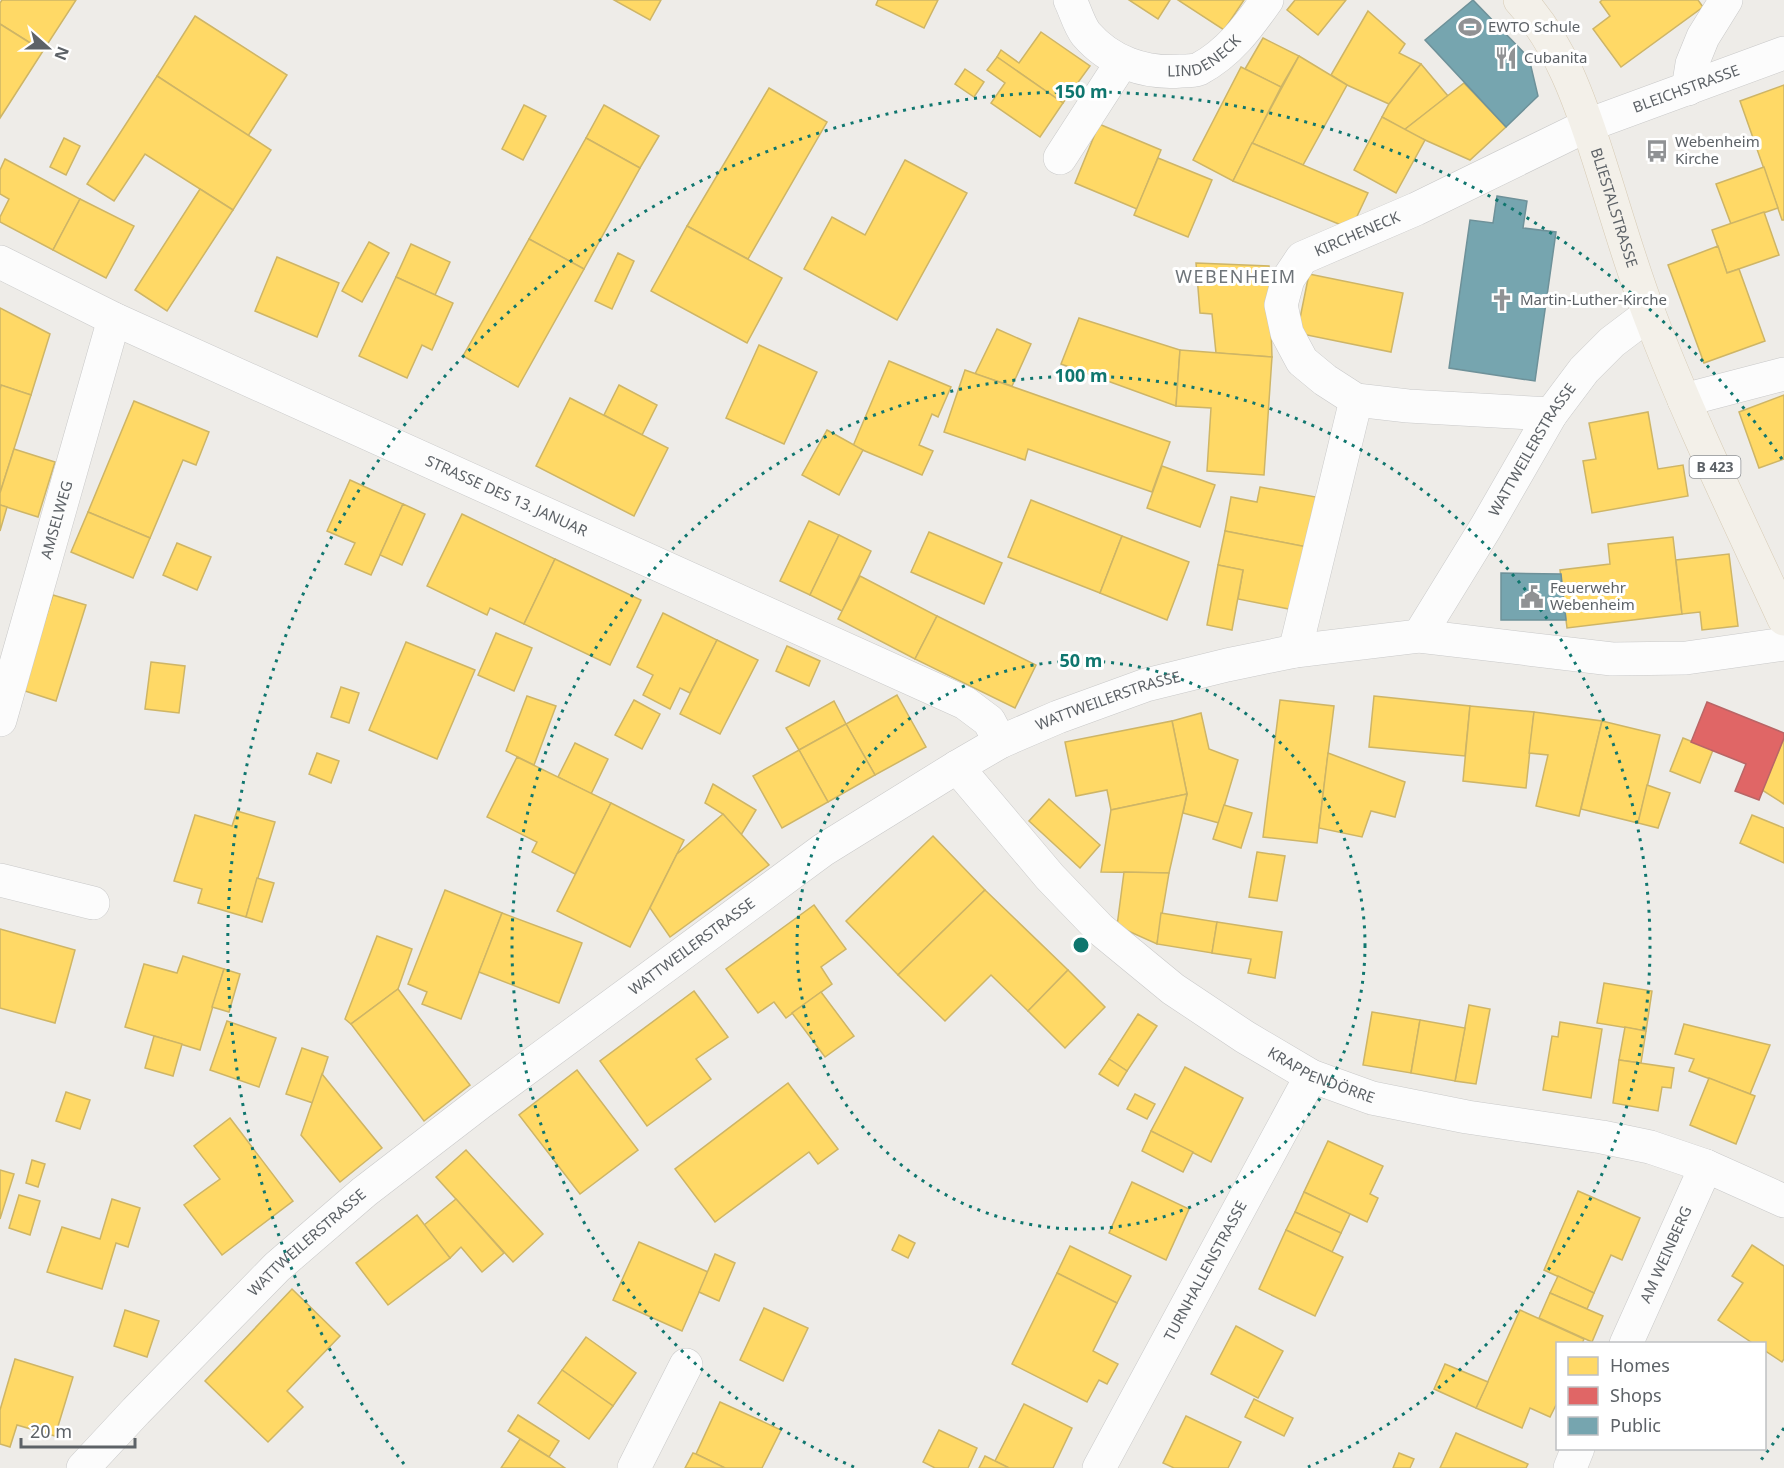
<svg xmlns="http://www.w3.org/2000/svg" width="1784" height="1468" font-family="'Noto Sans',sans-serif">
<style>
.homes{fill:#ffd966;stroke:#ceb566;stroke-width:1.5}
.shops{fill:#e06666;stroke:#b96566;stroke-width:1.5}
.public{fill:#76a5af;stroke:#6e9199;stroke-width:1.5}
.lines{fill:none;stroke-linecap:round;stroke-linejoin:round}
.minor-casing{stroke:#c9c9c9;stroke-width:34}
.major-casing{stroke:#d7cbb5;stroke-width:34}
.minor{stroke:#fcfcfc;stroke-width:33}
.major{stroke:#f3f0e9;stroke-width:33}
.ring{fill:none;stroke:#0f766e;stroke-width:3;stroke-dasharray:3 6}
.labels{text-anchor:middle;stroke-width:6;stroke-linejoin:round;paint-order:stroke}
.shield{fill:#fff;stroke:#8e9195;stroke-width:1.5}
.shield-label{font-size:14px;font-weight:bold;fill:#5d6267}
.poi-label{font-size:15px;fill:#5d6267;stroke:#fff;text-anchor:start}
.street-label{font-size:15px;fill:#5d6267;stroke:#fff}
.quarter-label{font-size:18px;letter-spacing:1.5px;fill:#6e7479;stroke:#fff}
.centre{fill:#0f766e;stroke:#fff;stroke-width:3}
.ring-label{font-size:18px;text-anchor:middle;font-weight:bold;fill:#0f766e;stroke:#fff;stroke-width:6;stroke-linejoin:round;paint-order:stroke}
</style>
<rect width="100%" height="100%" fill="#eeece8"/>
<g class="homes">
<polygon points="2,0 76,0 43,51 0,24 0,3"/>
<polygon points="614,0 661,0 650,20"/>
<polygon points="878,0 938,0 924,28 876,5"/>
<polygon points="1129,0 1170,0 1158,19"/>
<polygon points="1178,0 1244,0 1224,30"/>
<polygon points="1295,0 1346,0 1318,35 1287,10"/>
<polygon points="1602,0 1698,0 1703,7 1621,67 1593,29 1610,16 1600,2"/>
<polygon points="1368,11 1405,44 1399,53 1421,64 1389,104 1347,85 1331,75"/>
<polygon points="195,16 287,75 248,136 157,76"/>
<polygon points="0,24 43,51 0,118"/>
<polygon points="1041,32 1090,66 1063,103 997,57 1001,50 1019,63"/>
<polygon points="1263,38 1299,56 1281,87 1245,69"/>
<polygon points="1299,56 1347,85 1303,165 1252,143"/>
<polygon points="997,57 1063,103 1040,137 991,103 1005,83 987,70"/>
<polygon points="1421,64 1448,96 1404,130 1382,117 1389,104"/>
<polygon points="1241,67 1281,87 1233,181 1193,160"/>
<polygon points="965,69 984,82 974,97 955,84"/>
<polygon points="157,76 271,150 233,210 145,154 114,201 87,184"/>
<polygon points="1464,83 1506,127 1470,160 1425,140 1404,130"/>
<polygon points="1784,85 1784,220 1782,220 1740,101"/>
<polygon points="769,88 827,122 748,259 687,226"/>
<polygon points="524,105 546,116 523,160 502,149"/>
<polygon points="604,105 659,136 640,168 586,138"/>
<polygon points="1382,117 1425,140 1396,193 1354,170"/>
<polygon points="1099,124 1161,150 1137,209 1075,183"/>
<polygon points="64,138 80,146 66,175 50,167"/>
<polygon points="586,138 640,168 584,269 529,239"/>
<polygon points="1252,143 1368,193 1351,229 1233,181"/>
<polygon points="1158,158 1212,180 1188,237 1134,215"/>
<polygon points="5,159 80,199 53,250 0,222 0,217 9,199 0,194 0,170"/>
<polygon points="905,160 967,193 897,320 804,269 832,217 865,235"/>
<polygon points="1764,167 1778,208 1731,224 1716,184"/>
<polygon points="200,189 233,210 167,311 135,290"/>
<polygon points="80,199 134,226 106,278 53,250"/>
<polygon points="1764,212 1779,255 1727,273 1712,230"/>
<polygon points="687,226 782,278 747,343 651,291"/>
<polygon points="529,239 584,269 518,387 463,356"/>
<polygon points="369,242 389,253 362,302 342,291"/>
<polygon points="411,244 450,262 435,295 396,277"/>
<polygon points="1718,246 1727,273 1739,269 1765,341 1704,363 1668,265"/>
<polygon points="618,253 634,261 612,309 595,301"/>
<polygon points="277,257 339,283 317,337 255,311"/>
<polygon points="1196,263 1269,266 1272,357 1216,353 1212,314 1200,313"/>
<polygon points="1309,274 1403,293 1391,352 1297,333"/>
<polygon points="396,277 453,303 432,350 422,345 407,378 359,356"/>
<polygon points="0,308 50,334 31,395 0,385"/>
<polygon points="1079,318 1180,350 1176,406 1061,364"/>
<polygon points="997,329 1031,344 1012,386 975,374"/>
<polygon points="759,345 817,372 784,444 726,418"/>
<polygon points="1180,350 1272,357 1264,475 1207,471 1211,408 1176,406"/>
<polygon points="889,361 951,387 938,417 932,414 919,445 933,451 922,475 853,446"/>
<polygon points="965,370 1170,442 1152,492 1028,449 1025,460 944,432"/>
<polygon points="1,385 31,395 0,493 0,390"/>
<polygon points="619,385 657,405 642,435 604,415"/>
<polygon points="1784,395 1784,459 1759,468 1739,412"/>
<polygon points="570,398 668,448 634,516 536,466"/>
<polygon points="134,401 209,432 196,465 183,460 150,538 88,512"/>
<polygon points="1648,412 1658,469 1683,465 1688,496 1592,513 1583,461 1596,459 1589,423"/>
<polygon points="827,430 863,450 839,495 802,475"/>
<polygon points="14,449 55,462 38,517 0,505 0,493"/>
<polygon points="1162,466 1215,485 1200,527 1147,508"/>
<polygon points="350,480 403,504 371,575 345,564 355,543 327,531"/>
<polygon points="1260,487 1316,497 1307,547 1225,531 1231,497 1257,502"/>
<polygon points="1031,500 1122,536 1100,593 1008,557"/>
<polygon points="403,504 425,514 402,565 380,555"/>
<polygon points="0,505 7,507 0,531"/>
<polygon points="88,512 150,538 133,578 71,552"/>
<polygon points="462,514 555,559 524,624 490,608 487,615 427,586"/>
<polygon points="809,521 839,535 810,595 780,581"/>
<polygon points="1225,531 1307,547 1294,610 1238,599 1243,570 1218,565"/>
<polygon points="929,532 1002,563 984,604 911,572"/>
<polygon points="839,535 871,551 842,611 810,595"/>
<polygon points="1122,536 1189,562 1167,620 1100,593"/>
<polygon points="1673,537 1682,614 1567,628 1560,570 1610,564 1608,544"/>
<polygon points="177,543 211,557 197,590 163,575"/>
<polygon points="1729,554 1738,626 1702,630 1700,612 1682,614 1676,560"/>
<polygon points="555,559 641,600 610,665 524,624"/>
<polygon points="1218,565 1243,570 1232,630 1207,625"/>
<polygon points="860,576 937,616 915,659 838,619"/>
<polygon points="53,595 86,605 56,701 22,690"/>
<polygon points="663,613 717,640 690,693 680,688 670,709 643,695 653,675 637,667"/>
<polygon points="937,616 1036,665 1015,708 915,659"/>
<polygon points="496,633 532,648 514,691 478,675"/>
<polygon points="717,640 758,660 720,734 680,714"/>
<polygon points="406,642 475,670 437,759 369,730"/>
<polygon points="787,646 820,661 809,686 776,671"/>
<polygon points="151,662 185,666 179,713 145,709"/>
<polygon points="341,687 359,693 349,723 331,717"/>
<polygon points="897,695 926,747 875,775 846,724"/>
<polygon points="527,696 556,706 534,765 506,751"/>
<polygon points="1374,696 1470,706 1465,756 1369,747"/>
<polygon points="634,700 660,714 642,749 615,735"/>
<polygon points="1280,700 1334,706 1317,843 1263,837"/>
<polygon points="834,701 846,724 799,750 786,728"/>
<polygon points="1470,706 1534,712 1526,788 1463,781"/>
<polygon points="1534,712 1602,721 1579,816 1536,806 1548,755 1529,753"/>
<polygon points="1201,713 1209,749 1238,760 1219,823 1183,813 1187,794 1172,721"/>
<polygon points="1172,721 1187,794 1111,810 1107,790 1076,796 1065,742"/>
<polygon points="1602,721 1660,735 1638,823 1581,809"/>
<polygon points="846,724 875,775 828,802 799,750"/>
<polygon points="1683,738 1713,750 1700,783 1670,771"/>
<polygon points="1784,738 1784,804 1762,790"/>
<polygon points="575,743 608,759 591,794 558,777"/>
<polygon points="799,750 828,802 782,828 753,776"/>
<polygon points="317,753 339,761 331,783 309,774"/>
<polygon points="1328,753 1405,782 1395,817 1371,811 1362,837 1319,828"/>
<polygon points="517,757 611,803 575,874 532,852 537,842 487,817"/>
<polygon points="713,784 756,810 741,835 723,814 705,803"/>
<polygon points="1647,785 1670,793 1658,828 1638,823"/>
<polygon points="1187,794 1169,873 1101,872 1111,810"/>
<polygon points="1049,799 1100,845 1080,868 1029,821"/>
<polygon points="611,803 684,840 630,947 557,911"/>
<polygon points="1224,805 1252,813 1241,848 1213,839"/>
<polygon points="237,811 275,822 246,917 198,903 202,889 174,881 195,815 232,826"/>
<polygon points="723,814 769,865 670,937 650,908 677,854"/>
<polygon points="1752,815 1784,828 1784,863 1740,843"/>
<polygon points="933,836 985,890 898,975 846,921"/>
<polygon points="1257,852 1285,856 1277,901 1249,897"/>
<polygon points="1124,872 1169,873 1157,944 1117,926"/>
<polygon points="257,878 274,883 262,922 246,917"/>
<polygon points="445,890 502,913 461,1019 422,1004 427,992 408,984"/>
<polygon points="985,890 1068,970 1028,1011 991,975 945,1021 898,975"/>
<polygon points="814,905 846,949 821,967 832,984 786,1018 774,1002 758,1013 726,969"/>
<polygon points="502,913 582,943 559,1003 479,972"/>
<polygon points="1161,913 1217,922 1212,953 1157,944"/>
<polygon points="1217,922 1282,932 1275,978 1248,973 1251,959 1212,953"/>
<polygon points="0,929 75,950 55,1023 0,1008"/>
<polygon points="377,936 412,949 398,989 351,1024 345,1019"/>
<polygon points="183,956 224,969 200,1050 125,1027 144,964 177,973"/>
<polygon points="224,969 240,974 229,1012 212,1007"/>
<polygon points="1068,970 1105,1007 1065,1048 1028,1011"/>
<polygon points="1604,983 1652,991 1646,1031 1597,1023"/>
<polygon points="398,989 470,1085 424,1121 351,1024"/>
<polygon points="694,991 728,1037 696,1059 711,1079 647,1126 600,1061"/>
<polygon points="821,992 854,1036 825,1057 792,1013"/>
<polygon points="1469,1005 1490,1009 1476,1084 1455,1081"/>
<polygon points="1372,1012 1420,1020 1411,1073 1363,1065"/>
<polygon points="1138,1014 1157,1026 1127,1071 1109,1059"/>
<polygon points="1420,1020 1465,1028 1455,1081 1411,1073"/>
<polygon points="227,1021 276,1038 259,1087 210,1070"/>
<polygon points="1560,1022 1602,1029 1591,1098 1543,1090 1552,1036 1558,1037"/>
<polygon points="1684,1024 1770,1045 1750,1094 1689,1071 1694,1059 1675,1054"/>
<polygon points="1625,1027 1646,1031 1641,1063 1619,1060"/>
<polygon points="154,1036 182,1044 173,1076 145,1068"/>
<polygon points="302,1048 328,1057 313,1103 286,1094"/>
<polygon points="1109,1059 1127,1071 1118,1086 1099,1074"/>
<polygon points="1619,1060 1674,1068 1671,1088 1662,1087 1658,1111 1613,1103"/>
<polygon points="1185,1067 1243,1098 1211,1162 1151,1131"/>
<polygon points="577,1070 638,1150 580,1194 519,1115"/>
<polygon points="322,1074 382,1148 340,1182 301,1135"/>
<polygon points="1709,1078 1755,1096 1736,1144 1690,1125"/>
<polygon points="788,1083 838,1149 818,1164 809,1152 715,1222 675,1169"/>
<polygon points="66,1092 90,1100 80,1129 56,1121"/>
<polygon points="1135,1094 1155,1104 1147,1119 1127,1109"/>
<polygon points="230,1118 293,1201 222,1255 184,1205 220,1179 194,1146"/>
<polygon points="1151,1131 1193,1152 1183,1172 1142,1151"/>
<polygon points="1328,1141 1383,1166 1370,1194 1378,1198 1367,1222 1304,1192"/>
<polygon points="466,1150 543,1234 513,1262 436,1177"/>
<polygon points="32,1160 45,1164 38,1187 26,1183"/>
<polygon points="0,1170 14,1174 0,1219"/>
<polygon points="1132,1182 1189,1209 1166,1260 1109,1233"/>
<polygon points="1578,1191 1640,1218 1622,1260 1611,1255 1594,1293 1544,1270"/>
<polygon points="1304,1192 1350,1214 1341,1233 1295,1212"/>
<polygon points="19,1195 40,1201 30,1235 9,1228"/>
<polygon points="112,1199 140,1208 128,1247 116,1243 102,1289 47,1272 62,1227 100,1239"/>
<polygon points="456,1199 504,1253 482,1272 461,1247 450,1258 424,1225"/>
<polygon points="1295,1212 1341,1233 1332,1252 1286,1230"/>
<polygon points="417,1215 450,1258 388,1305 356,1263"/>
<polygon points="1286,1230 1343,1257 1315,1316 1259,1289"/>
<polygon points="899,1235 915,1243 908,1258 892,1250"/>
<polygon points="639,1242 708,1272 682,1331 613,1300"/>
<polygon points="1752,1245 1784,1266 1784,1359 1782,1362 1764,1350 1764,1344 1754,1344 1718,1320 1743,1283 1732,1276"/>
<polygon points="1070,1246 1131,1276 1117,1303 1057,1273"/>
<polygon points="715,1254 735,1263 719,1301 699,1292"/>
<polygon points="1057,1273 1117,1303 1093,1351 1118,1364 1107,1384 1099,1380 1087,1402 1012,1364"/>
<polygon points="1558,1276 1594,1293 1587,1309 1550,1293"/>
<polygon points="292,1289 340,1336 287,1391 303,1407 268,1442 205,1381"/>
<polygon points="1550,1293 1603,1316 1592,1342 1539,1318"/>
<polygon points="764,1308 808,1328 783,1381 740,1360"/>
<polygon points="125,1310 159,1321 147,1357 114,1346"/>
<polygon points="1520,1310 1584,1339 1582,1344 1558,1344 1558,1401 1550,1417 1530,1408 1522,1428 1476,1408"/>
<polygon points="1236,1326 1283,1351 1258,1398 1211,1374"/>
<polygon points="586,1337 636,1373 613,1406 562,1370"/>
<polygon points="15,1359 73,1377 55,1436 17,1425 10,1447 0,1444 0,1410"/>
<polygon points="1445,1364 1488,1382 1476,1408 1434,1389"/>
<polygon points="562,1370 613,1406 589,1439 538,1403"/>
<polygon points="1254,1399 1293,1418 1284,1436 1245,1417"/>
<polygon points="720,1402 781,1430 762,1468 725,1468 696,1454"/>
<polygon points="1024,1404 1072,1428 1053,1468 1009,1468 995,1461"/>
<polygon points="518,1415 559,1441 549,1457 508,1431"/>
<polygon points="1186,1416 1241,1442 1228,1468 1174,1468 1163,1463"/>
<polygon points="939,1430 977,1448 968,1468 935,1468 923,1462"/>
<polygon points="1456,1433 1528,1464 1526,1468 1440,1468"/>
<polygon points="520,1439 549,1457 565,1468 501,1468"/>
<polygon points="693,1453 696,1454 725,1468 685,1468"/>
<polygon points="1399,1453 1414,1459 1410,1468 1393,1468"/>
<polygon points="985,1456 1009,1468 979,1468"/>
</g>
<polygon class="shops" points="1707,702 1784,733 1784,738 1759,800 1735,791 1746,764 1691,742"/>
<g class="public">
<polygon points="1473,0 1529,58 1538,96 1506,127 1425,40"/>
<polygon points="1497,196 1527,201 1523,228 1556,232 1535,381 1449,368 1470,220 1493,223"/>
<polygon points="1501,573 1561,574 1566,620 1501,620"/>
</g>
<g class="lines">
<g class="minor-casing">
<g id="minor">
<path id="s1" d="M1070 0C1075 10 1079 25 1086 34 1110 62 1145 74 1181 71 1187 71 1194 71 1199 69 1229 53 1248 27 1267 0"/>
<polyline points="1688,89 1692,64 1703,37 1726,0"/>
<polyline points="1060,158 1122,62"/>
<path id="s2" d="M0 262 114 319 965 703 989 721 1000 742"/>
<polyline points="1684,400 1784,374"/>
<path id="s3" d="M1551 414 1408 406 1356 400 1325 380 1302 361 1287 333 1281 305 1288 279 1302 258 1416 209 1588 125 1784 53"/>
<path id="s4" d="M1419 636 1486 527 1551 414 1584 370 1612 342 1649 314"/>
<polyline points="1295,651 1356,400"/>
<path id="s5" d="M0 720 114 319"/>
<path id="s6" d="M957 767 1050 877 1100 929 1173 989 1245 1037 1311 1076 1372 1098 1467 1117 1602 1137 1650 1147 1706 1166 1784 1201"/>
<polyline points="0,880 93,903"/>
<path id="s7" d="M1626 1344 1706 1166"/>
<path id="s8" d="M83 1468 136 1411 277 1267 364 1192 481 1102 823 850 957 767 1000 742 1058 717 1146 685 1227 665 1295 651 1419 636 1612 659 1686 658 1784 644"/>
<polyline points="634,1468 686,1365"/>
<path id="s9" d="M1099 1468 1311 1076"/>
<polyline points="1570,1468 1578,1448"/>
</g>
</g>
<g class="major-casing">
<g id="major">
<path id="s10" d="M1520 0C1560 43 1580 101 1598 157 1615 210 1630 264 1650 316 1689 419 1738 519 1784 619"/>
</g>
</g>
<use href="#minor" class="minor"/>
<use href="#major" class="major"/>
</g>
<g class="ring">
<circle cx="1081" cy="945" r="284"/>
<path d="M854 1467A569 569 0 1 1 1308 1467"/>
<path d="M1784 1428A853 853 0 0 1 1758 1464M404 1464A853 853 0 1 1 1784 462"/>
</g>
<defs>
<g id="stadium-bare" transform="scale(1.8)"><path d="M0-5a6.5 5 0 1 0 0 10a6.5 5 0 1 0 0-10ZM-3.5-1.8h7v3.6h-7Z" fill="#909294" stroke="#fff" stroke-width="2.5" paint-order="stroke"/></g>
<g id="restaurant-bare" transform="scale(1.8)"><path d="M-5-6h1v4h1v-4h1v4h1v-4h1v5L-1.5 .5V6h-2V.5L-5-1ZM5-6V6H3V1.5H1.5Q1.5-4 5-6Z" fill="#909294" stroke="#fff" stroke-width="2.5" paint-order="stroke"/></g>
<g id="bus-bare" transform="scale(1.8)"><path d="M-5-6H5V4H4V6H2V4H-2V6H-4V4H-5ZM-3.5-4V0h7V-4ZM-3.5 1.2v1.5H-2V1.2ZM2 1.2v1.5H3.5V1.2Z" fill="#909294" stroke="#fff" stroke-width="2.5" paint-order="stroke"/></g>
<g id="church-bare" transform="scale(1.8)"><path d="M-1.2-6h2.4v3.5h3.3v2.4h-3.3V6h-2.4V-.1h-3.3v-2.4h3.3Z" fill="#909294" stroke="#fff" stroke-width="2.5" paint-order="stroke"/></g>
<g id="civic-bare" transform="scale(1.8)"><path d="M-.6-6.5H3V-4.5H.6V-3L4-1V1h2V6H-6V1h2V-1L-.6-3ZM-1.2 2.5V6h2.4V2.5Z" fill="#909294" stroke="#fff" stroke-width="2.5" paint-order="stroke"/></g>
</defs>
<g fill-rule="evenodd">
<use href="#stadium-bare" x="1470" y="27"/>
<use href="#restaurant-bare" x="1506" y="58"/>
<use href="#bus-bare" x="1657" y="151"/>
<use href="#church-bare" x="1502" y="300"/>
<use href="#civic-bare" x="1532" y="597"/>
</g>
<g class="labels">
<rect class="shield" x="1689.5" y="456" width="51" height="22" rx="4.5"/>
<g class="shield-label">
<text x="1715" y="472">B 423</text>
</g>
<g class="poi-label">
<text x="1488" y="32">EWTO Schule</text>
<text x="1524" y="63">Cubanita</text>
<text x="1675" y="147">Webenheim<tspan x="1675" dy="17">Kirche</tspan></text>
<text x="1520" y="305">Martin-Luther-Kirche</text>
<text x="1550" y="593">Feuerwehr<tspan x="1550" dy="17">Webenheim</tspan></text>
</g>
<g class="street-label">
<text dy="5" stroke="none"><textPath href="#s1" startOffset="171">LINDENECK</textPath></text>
<text dy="5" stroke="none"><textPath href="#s3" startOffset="795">BLEICHSTRASSE</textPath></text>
<text dy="5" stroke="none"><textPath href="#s10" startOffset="230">BLIESTALSTRASSE</textPath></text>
<text dy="5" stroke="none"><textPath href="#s3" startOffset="435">KIRCHENECK</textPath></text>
<text dy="5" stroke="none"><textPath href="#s4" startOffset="218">WATTWEILERSTRASSE</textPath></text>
<text dy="5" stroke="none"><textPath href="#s2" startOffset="558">STRASSE DES 13. JANUAR</textPath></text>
<text dy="5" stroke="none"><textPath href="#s5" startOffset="208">AMSELWEG</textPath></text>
<text dy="5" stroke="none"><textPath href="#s8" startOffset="1290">WATTWEILERSTRASSE</textPath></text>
<text dy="5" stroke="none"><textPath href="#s8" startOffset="804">WATTWEILERSTRASSE</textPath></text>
<text dy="5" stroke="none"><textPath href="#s6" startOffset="483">KRAPPENDÖRRE</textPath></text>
<text dy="5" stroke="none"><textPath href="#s8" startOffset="318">WATTWEILERSTRASSE</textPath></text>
<text dy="5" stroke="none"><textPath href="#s7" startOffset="98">AM WEINBERG</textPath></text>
<text dy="5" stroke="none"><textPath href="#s9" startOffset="224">TURNHALLENSTRASSE</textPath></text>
</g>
<g class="quarter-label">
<text x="1236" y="283">WEBENHEIM</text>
</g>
</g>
<circle cx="1081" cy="945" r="9" class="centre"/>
<g class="ring-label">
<text x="1081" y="98">150 m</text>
<text x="1081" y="382">100 m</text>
<text x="1081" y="667">50 m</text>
</g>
<rect x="1556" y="1342" width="210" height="108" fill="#ffffff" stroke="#bec0c2" stroke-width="1.5"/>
<rect x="1568" y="1357" width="30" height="18" fill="#ffd966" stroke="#bec0c2" stroke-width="1.5"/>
<text x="1610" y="1372" font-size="18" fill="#5d6267">Homes</text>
<rect x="1568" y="1387" width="30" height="18" fill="#e06666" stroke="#bec0c2" stroke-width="1.5"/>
<text x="1610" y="1402" font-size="18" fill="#5d6267">Shops</text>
<rect x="1568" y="1417" width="30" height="18" fill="#76a5af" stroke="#bec0c2" stroke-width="1.5"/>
<text x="1610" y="1432" font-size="18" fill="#5d6267">Public</text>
<g transform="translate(48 48) rotate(111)" stroke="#ffffff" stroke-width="4.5" paint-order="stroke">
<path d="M0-4.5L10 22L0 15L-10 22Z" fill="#5d6267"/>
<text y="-9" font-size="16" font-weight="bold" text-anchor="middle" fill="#5d6267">N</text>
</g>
<path d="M21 1438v9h114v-9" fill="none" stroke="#5d6267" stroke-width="3"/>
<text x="30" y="1438" font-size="18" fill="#5d6267" stroke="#ffffff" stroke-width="4.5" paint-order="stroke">20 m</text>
</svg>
